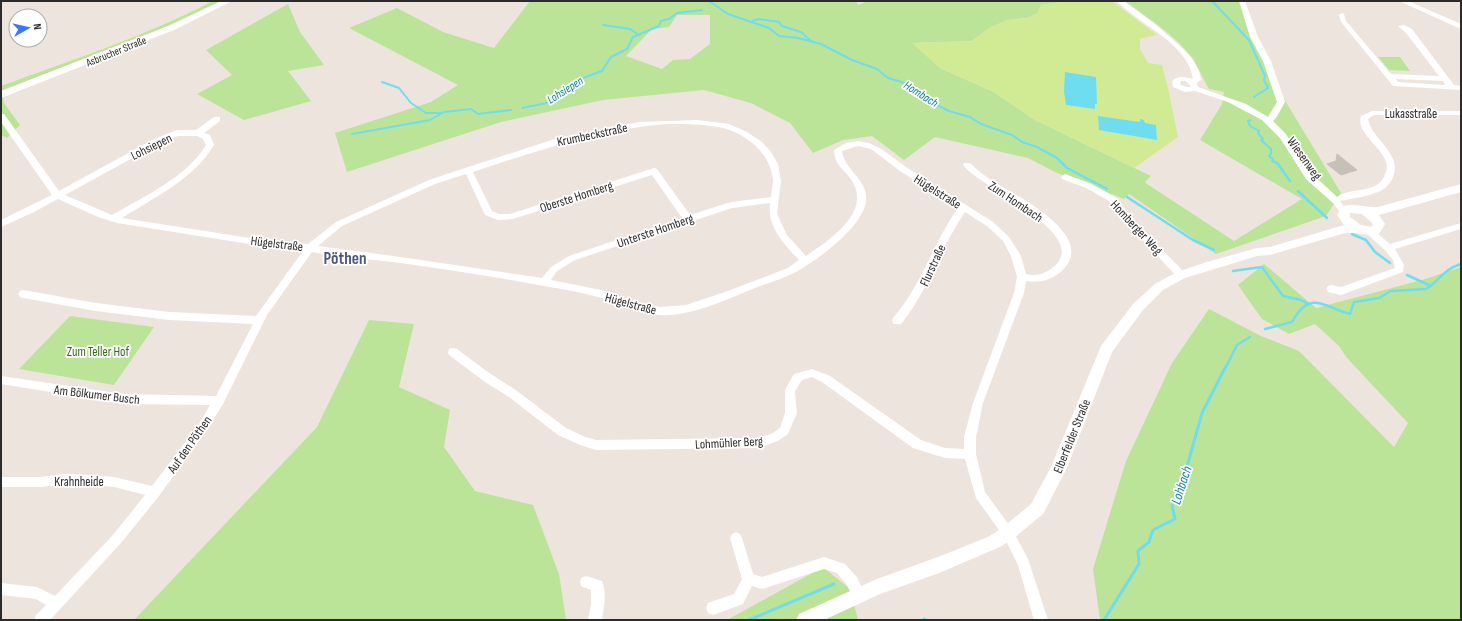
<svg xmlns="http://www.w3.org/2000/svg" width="1462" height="621" font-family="'Sofia Sans Condensed',sans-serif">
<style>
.green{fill:#bbe499;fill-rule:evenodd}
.pitch{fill:#d1eb95}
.water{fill:#6fddf0}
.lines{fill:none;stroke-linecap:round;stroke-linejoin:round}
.stream-far2{stroke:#6fddf0;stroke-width:2}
.stream-far1{stroke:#6fddf0;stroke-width:2.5}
.stream{stroke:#6fddf0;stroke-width:3}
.building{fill:#c6c0b9;stroke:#c9c0b7}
.street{fill:#fff;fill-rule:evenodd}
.secondary{fill:#fff;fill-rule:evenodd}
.labels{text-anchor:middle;stroke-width:3.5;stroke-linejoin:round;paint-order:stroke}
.far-street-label{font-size:11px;fill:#2b2b2b;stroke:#fff}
.far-water-label{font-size:12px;font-style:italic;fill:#0c7d9e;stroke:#fff}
.street-label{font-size:13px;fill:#2b2b2b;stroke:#fff}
.park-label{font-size:13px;fill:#336a1a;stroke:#fff}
.water-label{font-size:14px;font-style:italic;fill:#0c7d9e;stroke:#fff}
.district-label{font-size:17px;font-weight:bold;fill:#4b597d;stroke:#fff}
</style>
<rect width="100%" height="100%" fill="#ede4dd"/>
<g class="green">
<path d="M213 1H224L196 15 2 91 4 103 20 125 7 138 1 135V86C72 60 146 36 213 1Z"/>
<path d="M530 1H856L858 5 868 1H1067L1041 5 1038 13 1027 18 1007 20 988 29 972 41 913 43 940 68 994 92 1035 120 1151 176 1145 182 1147 184 1234 241 1302 199 1200 140 1222 104 1224 92 1209 89C1202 78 1198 64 1189 54 1172 33 1146 17 1125 1H1239L1275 84 1341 193 1326 216 1216 254 1129 194 1124 199 1055 172 1028 158 935 137 904 160 872 136 843 140 813 153 790 123 751 103 704 90 603 100 501 122 347 172 335 133 431 102 458 85 349 28 397 8 443 32 494 48ZM677 15H710V44L690 59 673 60 662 69 626 56 652 29 669 27Z"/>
<polygon points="288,4 300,32 324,65 288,71 311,101 244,120 197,94 232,75 206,50"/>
<polygon points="1378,57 1400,57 1410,71 1389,70"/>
<polygon points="1264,264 1316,308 1422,280 1461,267 1461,620 1100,620 1093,569 1126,461 1172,363 1209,309 1261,336 1299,351 1394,447 1408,423 1347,358 1339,346 1315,324 1289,334 1262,319 1238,285"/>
<polygon points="70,316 154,327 114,385 19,369"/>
<polygon points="369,320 414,324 399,387 450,410 444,447 475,491 533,505 559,574 566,620 134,620 317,427"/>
<polygon points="823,567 850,589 858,620 727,620"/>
</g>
<polygon class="pitch" points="1067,1 1112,1 1157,35 1140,39 1140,49 1148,63 1162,65 1168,88 1178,137 1134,168 1035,120 994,92 940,68 912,43 972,41 988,29 1007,20 1027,18 1037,13 1041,5"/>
<g class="water">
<polygon points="1065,72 1096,77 1097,104 1095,104 1095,109 1066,105 1064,91"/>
<polygon points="1098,116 1140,122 1140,119 1144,120 1145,123 1156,125 1157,140 1099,130"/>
</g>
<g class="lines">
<g class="stream-far2">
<polyline points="709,1 728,14 769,28 779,36 798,38 821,44 852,60 877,69 888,78 905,83 909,89 919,92 939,106 949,111 970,117 981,124 1012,135 1022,142 1037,147 1057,158 1062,163"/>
<polyline points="1212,1 1249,40 1265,76 1264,80 1268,88 1254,97"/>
<polyline points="753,21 759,19 779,22 782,26 801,32 812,42"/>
<polyline points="603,25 630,29 639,35"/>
<polyline points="382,82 399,88 411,103 426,113 442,113"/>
<polyline points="522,108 547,103 579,84 583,78 602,71 611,57 627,49 633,37 659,26 661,21 669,19 677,13 702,10"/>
<polyline points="1251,120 1248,121 1250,126 1259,131 1258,133 1263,139 1261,140 1271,149 1271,154 1269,156 1273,159 1272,161 1277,163"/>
<polyline points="352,134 430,120 444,112 471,109 478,114 511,110"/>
</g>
<g class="stream-far1">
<polyline points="1061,162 1067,168 1107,189"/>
<polyline points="1275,162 1278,164 1290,181"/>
<polyline points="1298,191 1327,218"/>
<polyline points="1127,197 1193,240 1214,250"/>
<polyline points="1352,234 1366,240 1375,252 1390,263"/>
<polyline points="1233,271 1262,267 1283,296 1301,300 1308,304"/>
<polyline points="1407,275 1431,286"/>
<path d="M1265 329 1292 322C1310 289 1324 307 1350 314L1354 302 1379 298 1391 291 1426 289C1441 280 1442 270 1461 264"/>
<polyline points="1226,367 1237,345 1250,337"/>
</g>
<g class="stream">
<polyline points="924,619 926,620"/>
<polyline points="749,620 834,584"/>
<polyline points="1104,620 1139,564 1138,551 1149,542 1153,530 1175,519 1172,505 1183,481 1202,413 1226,366"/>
</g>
</g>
<polygon class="building" points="1337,154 1357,170 1341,175 1327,164 1336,161"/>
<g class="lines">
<g class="street">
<path d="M1117 1H1124L1155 24 1181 47 1192 58 1199 71 1201 80 1197 83 1198 87 1246 104 1268 117 1277 102 1263 61 1250 37 1239 1H1245L1258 37 1271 61 1285 102 1276 118 1273 121 1286 134 1308 170 1337 197C1351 186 1379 196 1386 172 1393 152 1354 135 1361 116L1372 111H1461V115H1374L1368 119C1371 134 1384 142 1391 155 1398 166 1395 180 1385 188 1377 195 1351 199 1340 201L1348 212 1344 215 1341 214 1334 204 1306 179 1280 138 1262 120 1228 102 1195 91 1185 92 1173 87 1172 81C1178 75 1186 77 1193 79 1188 43 1139 25 1117 1ZM1185 81 1190 85 1191 87H1186L1180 84 1181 81Z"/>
<polygon points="1399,1 1408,1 1461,24 1461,29"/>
<path d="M1342 13 1344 14 1346 21 1391 74 1439 76 1406 33 1398 26 1404 25 1412 29 1454 85 1461 86V90L1393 86 1341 22 1339 15ZM1396 79 1443 81 1445 85 1398 82Z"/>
<path d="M1 114H4L59 191 152 140 177 130H196L214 117H220V121L204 133 210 135 214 145C194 179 155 197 122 218L269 241 308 244 336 222 429 180 465 168 555 139 639 122 698 120 729 124 747 132 762 142 771 152 778 164 781 181 777 214 787 235 806 256C828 241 872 213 852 181 844 168 835 167 834 150L846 143 858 141 869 143 883 150 906 167 993 222 1009 237 1021 256 1026 274C1036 276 1043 275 1052 268 1096 235 978 187 963 165L964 163H970C977 170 985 176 994 182 1019 197 1104 239 1058 274 1048 281 1038 283 1026 281L1024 293 983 403 976 437V454L985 492 1012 529 1028 559 1048 620H1034L1018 565 1004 537 976 498 965 459 945 458 913 448 822 382 812 377 802 380 795 391 797 413 788 434 778 441 758 448 596 450 580 445 558 435 509 397 485 382 449 355 448 352 449 349 453 348 457 349 485 370 517 391 566 428 585 437 596 440 758 438 771 434 780 428 785 413V390L794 374 812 369 830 376 921 440 945 448 964 449V437L973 403 1014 293 1017 277 1011 256 1003 241 987 226 965 212C940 248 929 290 901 324H893L892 321 893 318C922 285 933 243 958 208L900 171 871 149 858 146 842 151C844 170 868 179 866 200 865 226 815 262 794 273 782 279 769 283 757 287 728 299 691 317 659 315 640 313 621 304 602 298 584 293 563 289 544 286 497 277 448 270 401 263 371 259 341 258 312 252L267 315 223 404 207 430 159 496 121 543 50 620H34L36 615 46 605 36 599 1 595V583L37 587 55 596 113 535 145 495 114 487 89 485 63 484 41 487H1V477H41L63 474 89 475 114 477 152 486 199 424 210 405 124 404 1 384V376L124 394 216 396 253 324 169 320 96 311 23 298 20 297 18 294 20 291 23 290 96 303 169 312 256 316 303 251 269 247 117 223 98 217 58 199 34 212 1 227V220L52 195 1 122ZM667 124C686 124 705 124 723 128 747 134 772 155 773 181 773 186 771 192 771 197L731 202 690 215 657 169 654 168 510 214H499L492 211 473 172C537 151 600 129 667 124ZM178 136H197L203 139 206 145C186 178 144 196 112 215L65 195 158 144ZM466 174 485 215 498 220 513 219 652 175 682 218 569 256 551 267 542 278 401 257 318 246 342 226 435 184ZM770 203C767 227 784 244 799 260L788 268 725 292 686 305 660 307 647 305 601 290 551 280 557 271 575 260 732 208Z"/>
<polygon points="1065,174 1092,184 1115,197 1144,231 1184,272 1186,275 1184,278 1178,278 1138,235 1109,201 1086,188 1062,179 1061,177"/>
<polygon points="1461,223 1461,229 1395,249 1404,265 1403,272 1341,295 1328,292 1326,289 1328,286 1331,285 1341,287 1395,268 1393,260 1386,251 1366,233 1364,231 1366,229 1372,229 1390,244"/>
<polygon points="736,532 740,534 742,538 753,574 762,577 824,557 845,564 857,577 865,595 864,600 859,601 854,600 847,585 837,573 824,569 762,589 752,586 743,604 713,615 708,613 706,608 708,603 734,594 742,579 730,538 732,534"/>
<path d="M586 576 602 581C607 593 604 607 602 620H588L591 604V590L581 586 580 582 581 578Z"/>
</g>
<g class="secondary">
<polygon points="221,1 232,1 174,30 1,98 1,91 168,26"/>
<path d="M1461 184V192L1379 215 1385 224 1379 234C1368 237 1357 232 1345 233L1270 255 1257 256 1185 278 1163 290 1143 310 1112 352 1066 470 1043 514 1014 538 1000 547 939 573 880 594 824 620H796L799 614 877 579 938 557 988 537 1002 528 1031 504 1051 467 1101 346 1133 304 1155 284 1177 272 1207 262 1257 248 1270 247 1344 225 1337 215 1343 206C1355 203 1366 208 1378 207ZM1350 213 1362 214 1373 224 1371 227 1361 225 1350 217Z"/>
</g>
</g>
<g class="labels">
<g class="far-street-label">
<text transform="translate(116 51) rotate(-22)" y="4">Asbrucher Straße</text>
</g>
<g class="far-water-label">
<text transform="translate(565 90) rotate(-32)" y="4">Lohsiepen</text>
<text transform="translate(921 94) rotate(32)" y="4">Hombach</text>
</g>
<g class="street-label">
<text x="1411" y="118">Lukasstraße</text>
<text transform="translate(592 134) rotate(-12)" y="5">Krumbeckstraße</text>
<text transform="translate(151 146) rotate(-26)" y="5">Lohsiepen</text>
<text transform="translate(1305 158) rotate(54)" y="5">Wiesenweg</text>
<text transform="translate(938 191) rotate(32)" y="5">Hügelstraße</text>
<text transform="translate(576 196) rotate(-18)" y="5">Oberste Homberg</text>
<text transform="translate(1016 201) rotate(34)" y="5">Zum Hombach</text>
<text transform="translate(1137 227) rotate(47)" y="5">Homberger Weg</text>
<text transform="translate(655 230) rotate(-19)" y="5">Unterste Homberg</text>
<text transform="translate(277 243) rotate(7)" y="5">Hügelstraße</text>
<text transform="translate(932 265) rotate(-65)" y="5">Flurstraße</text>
<text transform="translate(631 303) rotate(15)" y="5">Hügelstraße</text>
<text transform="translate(97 394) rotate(7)" y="5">Am Bölkumer Busch</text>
<text transform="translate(1071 436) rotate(-68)" y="5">Elberfelder Straße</text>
<text transform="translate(729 442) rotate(-3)" y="5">Lohmühler Berg</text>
<text transform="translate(189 444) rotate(-55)" y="5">Auf den Pöthen</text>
<text x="79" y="486">Krahnheide</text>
</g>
<g class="park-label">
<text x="98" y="356">Zum Teller Hof</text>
</g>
<g class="water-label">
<text transform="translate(1181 485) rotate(-72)" y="5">Lohbach</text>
</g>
<g class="district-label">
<text x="345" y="264">Pöthen</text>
</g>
</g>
<rect width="1462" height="621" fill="none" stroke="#2b2b2b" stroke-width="4"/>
<g transform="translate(28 28) rotate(82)"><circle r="19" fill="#ffffff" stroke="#aaaaaa"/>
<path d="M0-3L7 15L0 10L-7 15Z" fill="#3c76fc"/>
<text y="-6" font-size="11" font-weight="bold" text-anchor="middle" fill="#2b2b2b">N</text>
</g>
</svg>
